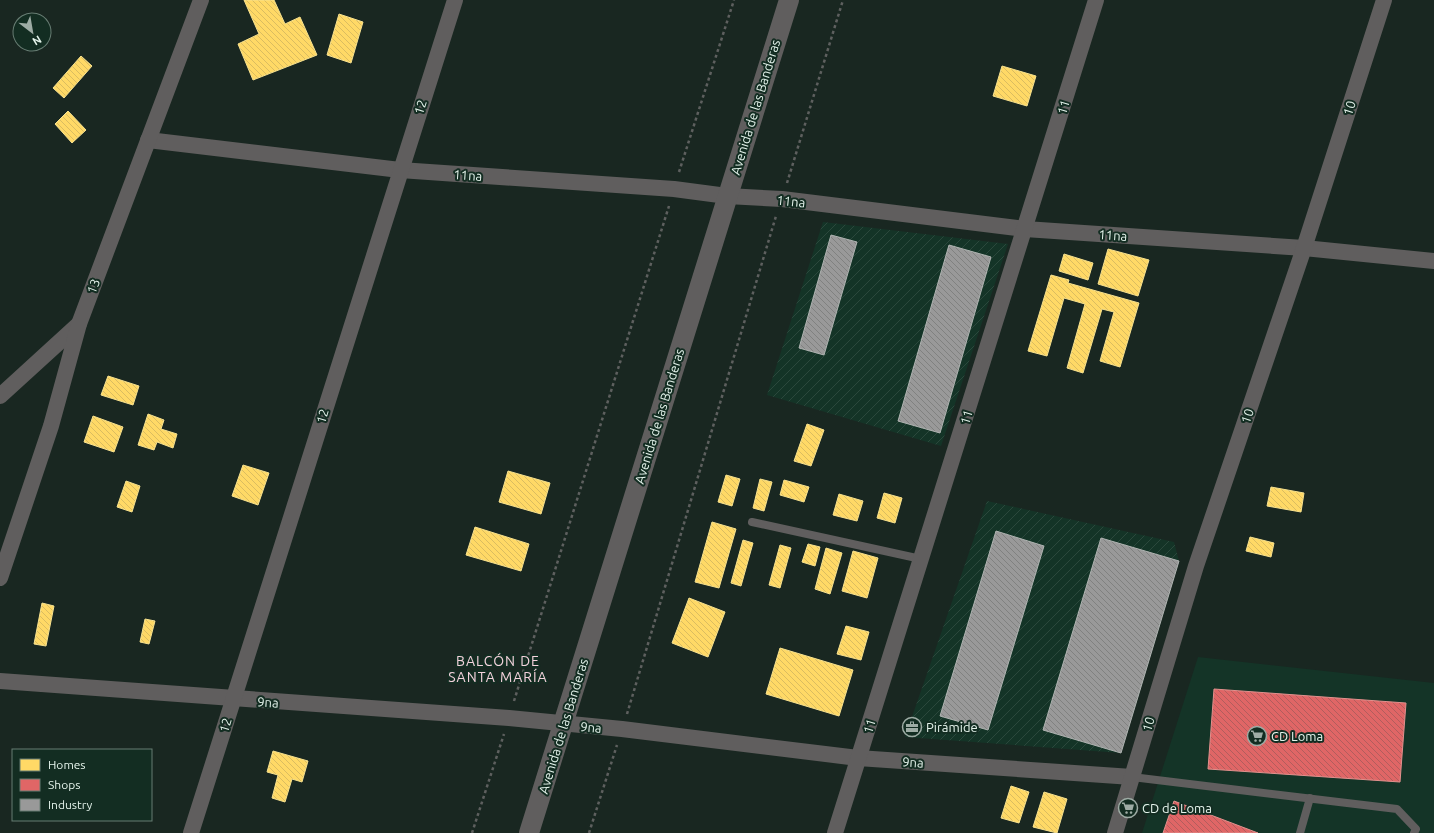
<svg xmlns="http://www.w3.org/2000/svg" width="1434" height="833" font-family="Ubuntu,sans-serif">
<style>
.built{fill:#143427}
.industrial{fill:url(#industrial-furrows)}
.homes{fill:url(#homes-back-hatch);stroke:#f7e18e}
.shops{fill:url(#shops-back-hatch);stroke:#e2918e}
.industry{fill:url(#industry-back-hatch);stroke:#b0b4b2}
.lines{fill:none;stroke-linecap:round;stroke-linejoin:round}
.path{stroke:#5e605f;stroke-width:2.5;stroke-dasharray:3 3;stroke-linecap:butt}
.service{stroke:#605e5e;stroke-width:8}
.minor{stroke:#605e5e;stroke-width:16}
.tertiary{stroke:#605e5e;stroke-width:20}
.labels{text-anchor:middle;stroke-width:4;stroke-linejoin:round;paint-order:stroke}
.street-label{font-size:13px;fill:#e5f4ec;stroke:#132d22}
.poi-label{font-size:13px;fill:#e5f4ec;stroke:#132d22;text-anchor:start}
.neighbourhood-label{font-size:14px;letter-spacing:1px;fill:#f5d3dd;stroke:#132d22}
</style>
<defs>
<pattern id="industrial-furrows" width="10" height="10" patternUnits="userSpaceOnUse"><rect width="10" height="10" fill="#143427"/><path d="M-1 1l2-2M0 10L10 0M9 11l2-2" fill="none" stroke="#2b483c"/></pattern>
<pattern id="homes-back-hatch" width="6" height="6" patternUnits="userSpaceOnUse"><rect width="6" height="6" fill="#ffd966"/><path d="M-1 5l2 2M0 0l6 6M5-1l2 2" fill="none" stroke="#dabc60"/></pattern>
<pattern id="shops-back-hatch" width="6" height="6" patternUnits="userSpaceOnUse"><rect width="6" height="6" fill="#e06666"/><path d="M-1 5l2 2M0 0l6 6M5-1l2 2" fill="none" stroke="#b25d5d"/></pattern>
<pattern id="industry-back-hatch" width="6" height="6" patternUnits="userSpaceOnUse"><rect width="6" height="6" fill="#999"/><path d="M-1 5l2 2M0 0l6 6M5-1l2 2" fill="none" stroke="#808180"/></pattern>
</defs>
<rect width="100%" height="100%" fill="#192721"/>
<polygon class="built" points="1198,657 1434,683 1434,833 1142,833"/>
<g class="industrial">
<polygon points="823,222 1008,244 941,446 767,395"/>
<polygon points="987,501 1174,542 1179,561 1121,753 905,737"/>
</g>
<g class="homes">
<polygon points="244,0 274,0 285,24 300,17 317,55 253,80 238,44 259,34"/>
<polygon points="339,14 363,22 351,63 327,55"/>
<polygon points="81,56 92,66 64,98 53,88"/>
<polygon points="1002,66 1036,76 1027,106 993,96"/>
<polygon points="68,111 86,130 72,143 55,124"/>
<polygon points="1108,249 1149,260 1138,296 1098,284"/>
<polygon points="1064,254 1093,263 1088,280 1059,271"/>
<polygon points="1051,275 1069,280 1068,283 1139,303 1120,367 1100,361 1114,312 1102,309 1083,373 1067,368 1085,304 1064,298 1047,356 1028,351"/>
<polygon points="108,376 139,386 133,405 101,395"/>
<polygon points="148,414 164,420 161,429 177,434 173,448 157,442 154,450 138,445"/>
<polygon points="93,416 123,427 114,452 84,442"/>
<polygon points="807,424 824,430 811,466 794,461"/>
<polygon points="243,465 269,473 258,505 232,496"/>
<polygon points="508,471 550,483 541,514 499,502"/>
<polygon points="726,475 740,479 732,506 718,502"/>
<polygon points="760,479 772,482 764,511 753,508"/>
<polygon points="784,480 809,487 804,502 780,495"/>
<polygon points="126,481 140,486 132,512 117,507"/>
<polygon points="1271,487 1304,493 1301,512 1267,506"/>
<polygon points="884,493 902,498 895,523 877,518"/>
<polygon points="839,494 863,501 857,521 833,515"/>
<polygon points="712,522 736,529 719,588 695,582"/>
<polygon points="475,527 529,544 521,571 466,555"/>
<polygon points="1250,537 1274,543 1271,557 1246,551"/>
<polygon points="743,540 753,543 741,586 731,583"/>
<polygon points="808,544 820,547 815,566 802,562"/>
<polygon points="780,545 791,548 780,588 769,585"/>
<polygon points="826,548 842,553 830,594 815,589"/>
<polygon points="853,551 878,558 867,598 842,591"/>
<polygon points="689,598 725,612 708,657 672,643"/>
<polygon points="42,603 54,606 46,646 34,644"/>
<polygon points="145,619 155,621 149,644 140,642"/>
<polygon points="846,626 869,632 861,660 837,654"/>
<polygon points="780,648 853,670 839,716 766,694"/>
<polygon points="273,751 308,761 302,782 292,779 285,802 272,798 278,775 267,772"/>
<polygon points="1011,786 1029,792 1019,823 1001,818"/>
<polygon points="1044,792 1067,799 1057,833 1033,827"/>
</g>
<g class="shops">
<polygon points="1214,689 1406,703 1400,782 1208,769"/>
<polygon points="1174,801 1258,833 1163,833"/>
</g>
<g class="industry">
<polygon points="831,235 857,242 824,355 799,348"/>
<polygon points="949,245 991,257 940,433 898,421"/>
<polygon points="996,531 1044,546 988,730 940,716"/>
<polygon points="1101,538 1179,561 1121,753 1043,730"/>
</g>
<g class="lines">
<g class="path">
<polyline points="679,172 734,0"/>
<polyline points="787,183 843,0"/>
<polyline points="514,701 669,206"/>
<polyline points="627,714 776,216"/>
<polyline points="472,833 504,734"/>
<polyline points="589,833 617,745"/>
</g>
<g class="service">
<polyline points="752,522 921,559"/>
<polyline points="1132,777 1397,809 1416,829 1414,833"/>
<polyline points="1300,833 1310,798"/>
</g>
<g class="minor">
<polyline points="148,140 400,170 674,189 727,196 782,199 1025,229 1304,248 1434,261"/>
<polyline points="0,396 79,324"/>
<polyline points="0,578 51,426 79,324 201,0"/>
<polyline points="0,681 509,718 622,729 858,758 1132,777"/>
<polyline points="191,833 455,0"/>
<polyline points="835,833 1096,0"/>
<polyline points="1115,833 1196,566 1304,248 1384,0"/>
</g>
<polyline class="tertiary" points="529,833 789,0"/>
</g>
<defs>
<g id="office-ring" transform="scale(1)"><circle r="9.5" fill="#132d22" stroke="#9eaca5" stroke-width="1.5"/><path d="M-6-3h4V-5.5h4V-3h4V5H-6ZM-1-4.5V-3h2v-1.5ZM-6 0V1H6V0Z" fill="#9eaca5"/></g>
<g id="supermarket-ring" transform="scale(1)"><circle r="9.5" fill="#132d22" stroke="#9eaca5" stroke-width="1.5"/><path d="M-6-5.5h2.5l.6 2H6L4.5 2H-2.5L-4.4-4H-6ZM-1.5 3.2a1.3 1.3 0 1 0 .1 0ZM3 3.2a1.3 1.3 0 1 0 .1 0Z" fill="#9eaca5"/></g>
</defs>
<g fill-rule="evenodd">
<use href="#office-ring" x="912" y="727"/>
<use href="#supermarket-ring" x="1257" y="736"/>
<use href="#supermarket-ring" x="1128" y="808"/>
</g>
<g class="labels">
<g class="street-label">
<text transform="translate(420 107) rotate(-72)" y="5">12</text>
<text transform="translate(755 107) rotate(-73)" y="5">Avenida de las Banderas</text>
<text transform="translate(1063 107) rotate(-73)" y="5">11</text>
<text transform="translate(1349 108) rotate(-72)" y="5">10</text>
<text transform="translate(468 175) rotate(4)" y="5">11na</text>
<text transform="translate(791 201) rotate(6)" y="5">11na</text>
<text transform="translate(1113 235) rotate(4)" y="5">11na</text>
<text transform="translate(93 286) rotate(-69)" y="5">13</text>
<text transform="translate(322 416) rotate(-73)" y="5">12</text>
<text transform="translate(659 416) rotate(-73)" y="5">Avenida de las Banderas</text>
<text transform="translate(1247 416) rotate(-71)" y="5">10</text>
<text transform="translate(966 417) rotate(-73)" y="5">11</text>
<text transform="translate(268 702) rotate(4)" y="5">9na</text>
<text transform="translate(1148 724) rotate(-73)" y="5">10</text>
<text transform="translate(225 725) rotate(-73)" y="5">12</text>
<text transform="translate(563 726) rotate(-73)" y="5">Avenida de las Banderas</text>
<text transform="translate(869 726) rotate(-73)" y="5">11</text>
<text transform="translate(591 727) rotate(5)" y="5">9na</text>
<text transform="translate(913 762) rotate(4)" y="5">9na</text>
</g>
<g class="poi-label">
<text x="926" y="732">Pirámide</text>
<text x="1271" y="741">CD Loma</text>
<text x="1142" y="813">CD de Loma</text>
</g>
<g class="neighbourhood-label">
<text x="498" y="666">BALCÓN DE<tspan x="498" dy="16">SANTA MARÍA</tspan></text>
</g>
</g>
<rect x="12" y="749" width="140" height="72" fill="#132d22" stroke="#677d73"/>
<rect x="20" y="759" width="20" height="12" fill="#ffd966" stroke="#677d73"/>
<text x="48" y="769" font-size="12" fill="#e5f4ec">Homes</text>
<rect x="20" y="779" width="20" height="12" fill="#e06666" stroke="#677d73"/>
<text x="48" y="789" font-size="12" fill="#e5f4ec">Shops</text>
<rect x="20" y="799" width="20" height="12" fill="#999999" stroke="#677d73"/>
<text x="48" y="809" font-size="12" fill="#e5f4ec">Industry</text>
<g transform="translate(32 32) rotate(149)"><circle r="19" fill="#132d22" stroke="#677d73"/>
<path d="M0-3L7 15L0 10L-7 15Z" fill="#9eaca5"/>
<text y="-6" font-size="11" font-weight="bold" text-anchor="middle" fill="#e5f4ec">N</text>
</g>
</svg>
